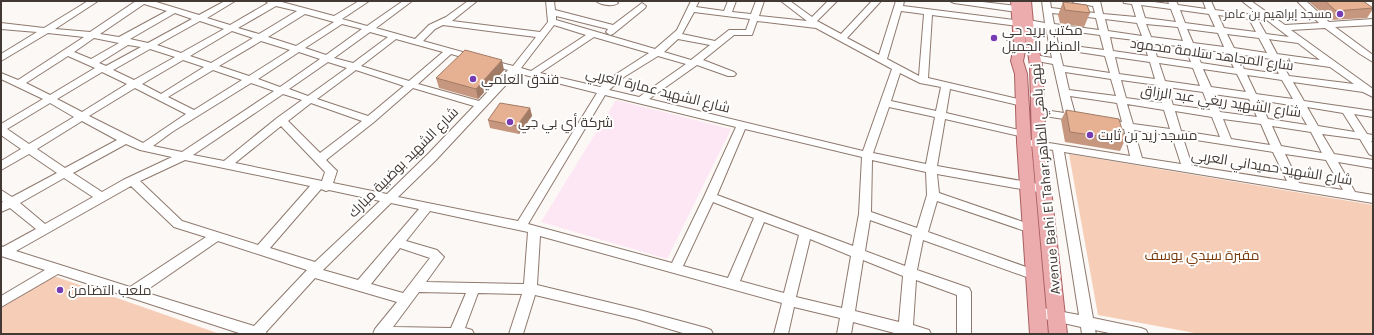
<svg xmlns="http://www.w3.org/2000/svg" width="1374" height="335" font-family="Karla,Cairo,sans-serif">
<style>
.education{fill:#fee7f5}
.green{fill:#f6cdb6}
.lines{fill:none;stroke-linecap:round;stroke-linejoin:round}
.minor-casing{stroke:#8e796e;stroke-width:2}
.major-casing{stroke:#a95f60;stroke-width:2}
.minor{fill:#fff;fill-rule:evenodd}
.major{fill:#ecacae;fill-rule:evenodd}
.wall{fill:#c6977e}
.shaded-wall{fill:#a17b66}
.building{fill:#e6b092;stroke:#a17b66}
.poi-dot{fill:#773cb2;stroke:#fff;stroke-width:1.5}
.labels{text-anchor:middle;stroke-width:4;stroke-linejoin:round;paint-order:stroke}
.far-poi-label{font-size:12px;fill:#423934;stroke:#fff;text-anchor:end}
.poi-label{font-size:14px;fill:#423934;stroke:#fff;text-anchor:start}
.street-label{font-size:14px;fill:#423934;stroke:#fff}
.park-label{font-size:14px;fill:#7a3a0b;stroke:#fff}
</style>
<rect width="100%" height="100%" fill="#fcf8f5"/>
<polygon class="education" points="616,100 731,129 667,259 541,222"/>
<g class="green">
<polygon points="1069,154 1373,205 1373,334 1200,334 1098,315"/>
<polygon points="51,275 220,334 1,334 1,305"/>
</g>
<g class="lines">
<g class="minor-casing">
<g id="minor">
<path d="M88 1H98L55 29 90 32 136 1H153L199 15 225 1H235L207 18 230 25 268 3 265 1H278L334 16 359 1H369L342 19 367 26 403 1H412L376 28 415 39 429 25 446 17 468 1H477L452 21 540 32 548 22 546 1H554L555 10 613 25 642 3 646 6 645 8 613 34 610 35 606 32 608 29 556 16V20L655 49 677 30 691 1H699L696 7 724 11 728 1H736L732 12 751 14 756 1H764L759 16 807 21 781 1H790L812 17 828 1H837L817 21 841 34 872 1H881L847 38 879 55 896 1H904L903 6 1021 21 1022 23 1018 26 932 15 928 78 1026 101 1027 103 1026 105 1022 106 950 89 946 113 1023 131 1028 134 1023 137 945 119 937 166 1044 185 1048 186 1050 189 1048 192 1044 193 937 174 939 193 1035 226 1037 229 1035 232 1031 233 937 201 928 232 1040 272 1041 275 1040 278 1035 280 923 240 917 270 969 288 971 292V334H957V295L916 280 913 325 929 330 931 334H898L853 322 851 334H837L840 318 794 307 788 334H774L782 303 540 236 537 285 636 309 706 328 711 330 713 334H686L636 319 535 295 523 334H509L522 294 478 293 465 328 472 330 474 334H373L375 329 397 302 315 278 266 332 267 334H242L58 274 1 307V296L45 270 1 256V246L3 247 36 229 10 208 1 212V203L3 202 1 200V190L12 197 57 173 29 154 1 170V161L21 149 1 135V124L43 99 1 79V73L18 80 84 37 48 33 1 61V54L37 32 1 29V23L44 28ZM144 4 167 11 119 37 100 34ZM276 6 297 11 259 34 238 28ZM901 11 924 14 919 76 887 59ZM694 12 750 19 746 30H729L715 41 682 34ZM175 13 192 19 148 43 130 39ZM305 14 334 22 296 46 268 37ZM200 21 224 29 181 53 157 45ZM757 21 816 28 892 69 863 151 649 99 697 65 728 76H734L736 74 734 72 703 60 734 35H752ZM342 24 362 29 326 55 305 48ZM443 25 536 37 513 66 423 41 435 29ZM554 25 586 35 531 71 521 68ZM232 31 253 38 211 63 190 56ZM370 32 388 37 353 63 334 58ZM594 37 649 53 618 73 600 87 540 73ZM94 38 119 43 91 59 74 52ZM396 39 443 52 409 81 361 66ZM678 39 710 45 691 60 664 52ZM261 41 290 50 249 76 219 66ZM128 45 141 47 106 66 99 63ZM150 49 175 57 134 80 113 70ZM299 52 320 59 280 87 258 79ZM451 54 508 70 479 101 418 84ZM68 56 95 68 50 95 26 83ZM658 56 686 64 639 97 609 90 624 77ZM183 60 204 67 161 94 142 84ZM328 62 347 68 308 96 289 89ZM213 70 242 80 194 110 168 97ZM356 70 404 86 368 116 317 99ZM102 72 127 84 82 112 57 99ZM517 73 597 93 518 221 398 197 436 160ZM900 73 920 83 941 87 936 111 891 101ZM251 83 274 91 182 152 153 146 172 132ZM135 88 186 114 143 143 89 116ZM413 88 474 106 428 154 387 194 333 183 337 171 326 160 374 122ZM283 94 302 100 277 118 224 161 193 155ZM605 95 736 127 704 197 672 263 528 224ZM50 103 74 117 29 144 7 129ZM311 103 362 121 320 153 288 121ZM889 107 935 117 926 164 873 153ZM82 121 117 140 65 168 37 149ZM281 126 325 172 322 181 235 163ZM745 129 862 157 859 214 853 246 717 195ZM126 144 140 150 172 157 123 180 102 192 73 173ZM185 160 310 186 258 245 182 221 140 181ZM872 160 926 172 927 195 917 228 871 212ZM64 178 93 197 45 224 20 203ZM131 186 174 227 206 237 130 287 16 251ZM321 189 326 191 329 190 380 201 315 262 270 248ZM713 202 754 218 728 278 683 266ZM391 203 419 209 358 280 323 270ZM430 211 528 232 524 284 426 282 444 257 437 250 406 241ZM870 220 912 235 905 266 865 251ZM764 222 799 235 784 293 740 281ZM810 239 851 256 842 308 796 297ZM218 241 307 270 254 326 144 292ZM400 248 430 258 403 293 371 284ZM863 260 903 276 899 322 855 311ZM419 292 466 293 451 328 393 327Z"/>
<path d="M596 1H616L618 3C613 7 601 5 596 1Z"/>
<polygon points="950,1 974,1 1017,6 1021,9 1017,12 954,3"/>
<path d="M1042 1H1050L1051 8 1095 13 1093 6 1075 3 1071 1H1100L1103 14 1136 17 1132 4 1124 3 1123 1H1146L1169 4 1168 1H1176L1178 5 1206 9 1203 1H1211L1215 10 1261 16 1242 1H1251L1285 25 1319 23 1297 1H1306L1329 22 1373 19V25L1335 27 1373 55V62L1360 54 1325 28 1291 30 1373 89V97L1363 92 1293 82 1304 101 1373 111V117L1354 114 1367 134 1373 135V141H1371L1373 144V156L1369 154 1360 139 1322 134 1334 154 1373 160V168L1338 162 1355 192 1373 195V203L1064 152 1093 318 1141 328 1146 330 1148 334H1114L1095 330 1096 334H1082L1081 327 1032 316 1030 312 1032 308 1037 307 1079 315 1053 150 1024 145 1019 142 1024 139 1130 156 1124 129 1104 125 1103 123 1108 120 1122 122 1117 103 1070 96 1075 114 1081 116 1082 118 1077 121 1038 115 1033 112 1038 109 1064 113 1053 64 1032 60 1030 58 1035 55 1052 58 1046 28 1028 26 1024 23 1028 20 1045 23ZM1141 5 1171 9 1176 22 1145 18ZM1180 10 1209 14 1215 27 1185 23ZM1052 13 1096 18 1099 30 1054 24ZM1218 15 1249 19 1256 32 1224 28ZM1263 17 1289 37 1266 34 1258 20H1262ZM1105 19 1137 23 1142 36 1108 31ZM1146 24 1178 27 1183 41 1151 37ZM1055 29 1100 35 1104 50 1058 44ZM1187 29 1218 33 1224 47 1193 43ZM1227 34 1259 38 1267 53 1234 48ZM1110 37 1143 41 1148 56 1113 51ZM1269 39 1298 43 1320 60 1277 54ZM1153 43 1185 47 1191 62 1157 57ZM1195 48 1227 53 1234 68 1201 63ZM1059 49 1105 56 1110 73 1063 66ZM1237 54 1271 59 1279 74 1244 69ZM1115 57 1150 62 1155 79 1119 74ZM1280 60 1330 67 1354 84 1289 76ZM1159 63 1193 68 1200 86 1165 81ZM1203 69 1237 74 1246 92 1211 87ZM1065 72 1111 79 1116 96 1069 90ZM1247 75 1282 80 1293 99 1256 94ZM1121 80 1157 85 1162 103 1126 98ZM1167 87 1203 92 1210 110 1173 105ZM1213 94 1249 99 1257 117 1220 112ZM1259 100 1296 106 1307 125 1268 119ZM1127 104 1164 110 1170 129 1133 124ZM1307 107 1343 113 1355 132 1318 126ZM1175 111 1212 117 1220 137 1181 131ZM1223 119 1261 124 1270 145 1231 139ZM1272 126 1311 132 1322 153 1281 146ZM1134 130 1172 136 1181 164 1142 158ZM1183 138 1273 152 1287 181 1192 166ZM1285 154 1326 160 1343 190 1299 183Z"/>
</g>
</g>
<g class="major-casing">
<polygon id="major" points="1011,1 1031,1 1033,23 1042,65 1046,144 1067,334 1049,334 1032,144 1030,65 1025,35 1026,46 1023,61 1027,74 1031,142 1048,334 1030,334 1017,142 1015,74 1011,61 1014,46"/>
</g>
<use href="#minor" class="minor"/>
<use href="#major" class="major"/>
</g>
<g class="wall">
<polygon points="1308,1 1363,1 1373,8 1373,9 1367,18 1330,20"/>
<polygon points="1063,2 1090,13 1084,27 1060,23 1058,15"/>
<polygon points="504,70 478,99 439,88 436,78"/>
<polygon points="530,108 532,116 519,134 490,128 488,120"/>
<polygon points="1066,110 1125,140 1120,151 1065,142 1061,120"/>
</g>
<g class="shaded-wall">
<polygon points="502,60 504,70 478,99 476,89"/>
<polygon points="530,108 532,116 519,134 517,126"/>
</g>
<g class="building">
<polygon points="1325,1 1363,1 1373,8 1336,11"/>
<polygon points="1063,2 1087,5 1090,13 1065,10"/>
<polygon points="465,50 502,60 476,89 436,78"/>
<polygon points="500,103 530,108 517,126 488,120"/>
<polygon points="1066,110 1119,119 1125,140 1070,132"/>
</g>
<g class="poi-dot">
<circle cx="1340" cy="14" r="4"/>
<circle cx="994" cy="38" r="4"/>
<circle cx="473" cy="79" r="4"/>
<circle cx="510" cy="122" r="4"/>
<circle cx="1090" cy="135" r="4"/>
<circle cx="60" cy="290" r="4"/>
</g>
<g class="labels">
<g class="far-poi-label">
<text x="1332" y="18">مسجد إبراهيم بن عامر</text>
</g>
<g class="poi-label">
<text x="1002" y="35">مكتب بريد حي<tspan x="1002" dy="16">المنظر الجميل</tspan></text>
<text x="481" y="84">فندق العلمي</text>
<text x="518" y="127">شركة أي بي جي</text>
<text x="1098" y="140">مسجد زيد بن ثابت</text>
<text x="68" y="295">ملعب التضامن</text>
</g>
<g class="street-label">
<text transform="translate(1212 54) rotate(8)" y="5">شارع المجاهد سلامة محمود</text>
<text transform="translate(658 90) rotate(14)" y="5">شارع الشهيد عمارة العربي</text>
<text transform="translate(1221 101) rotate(8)" y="5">شارع الشهيد ريغي عبد الرزاق</text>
<text transform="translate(403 162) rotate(-45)" y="5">شارع الشهيد بوضبية مبارك</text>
<text transform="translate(1272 167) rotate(9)" y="5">شارع الشهيد حميداني العربي</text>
<text transform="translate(1045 179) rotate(-95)" y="5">Avenue Bahi El Tahar,نهج باهي الطاهر</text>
</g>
<g class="park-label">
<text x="1202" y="260">مقبرة سيدي يوسف</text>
</g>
</g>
<rect width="1374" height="335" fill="none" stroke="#423934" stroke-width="4"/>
</svg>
